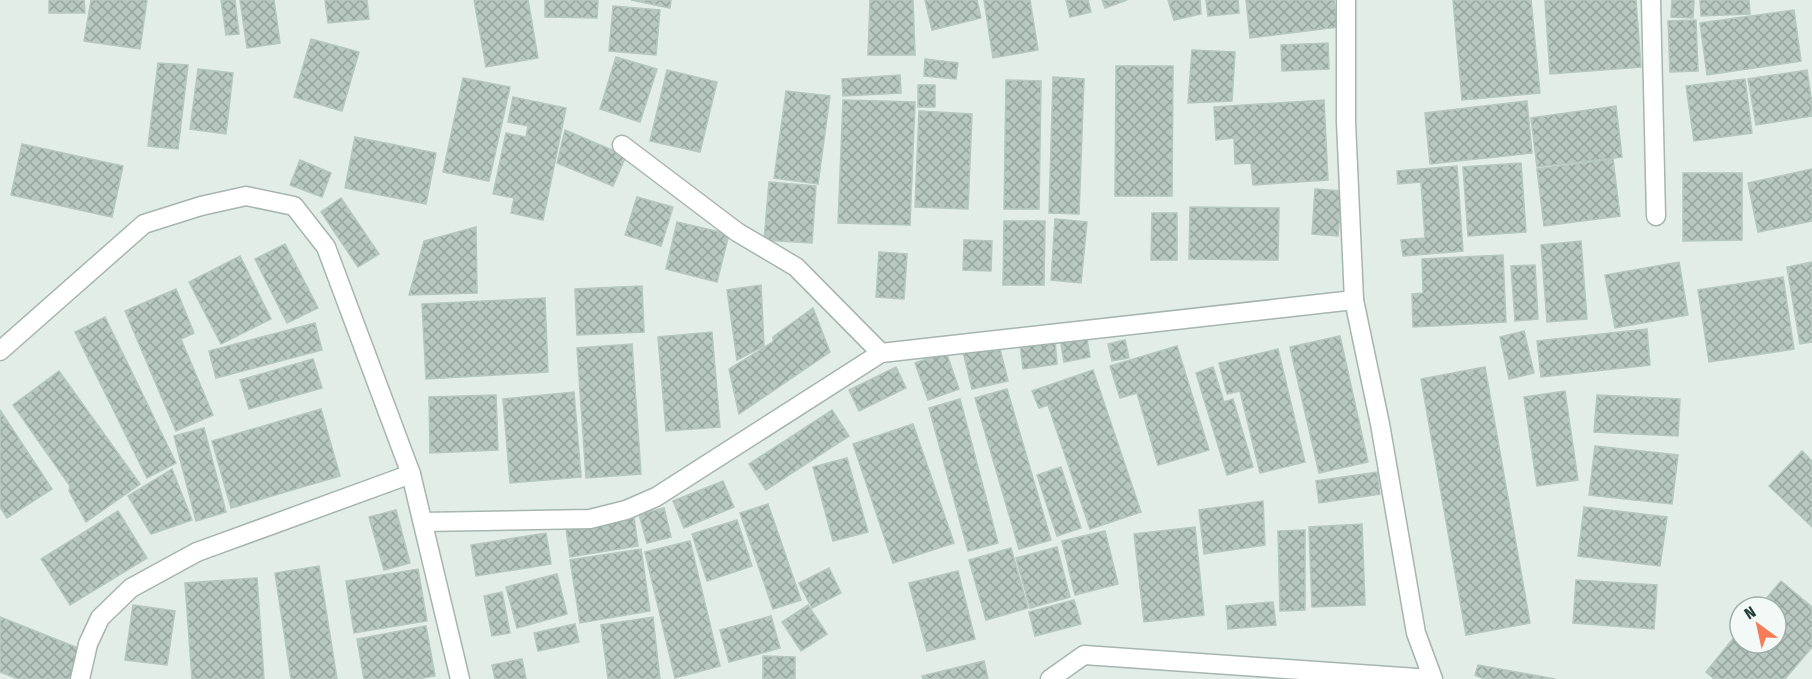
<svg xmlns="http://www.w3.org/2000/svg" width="1812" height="679" font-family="'Fira Sans Condensed',sans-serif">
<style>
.building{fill:url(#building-cross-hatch);stroke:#b5c7bf;stroke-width:1.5}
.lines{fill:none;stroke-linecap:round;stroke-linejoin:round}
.minor-casing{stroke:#a5b5af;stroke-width:21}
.minor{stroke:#fff;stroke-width:18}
</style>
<defs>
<pattern id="building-cross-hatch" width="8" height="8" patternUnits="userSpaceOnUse" patternTransform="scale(1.5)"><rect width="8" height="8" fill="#b8c8c1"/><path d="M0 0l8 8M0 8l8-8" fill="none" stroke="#95a49e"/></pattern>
</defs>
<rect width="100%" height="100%" fill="#e3ede8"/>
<g class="building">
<polygon points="49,0 84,0 85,13 49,13"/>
<polygon points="91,0 147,0 140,49 84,41"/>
<polygon points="221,0 235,0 239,34 226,35"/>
<polygon points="240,0 274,0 280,43 247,48"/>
<polygon points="325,0 367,0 369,19 328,23"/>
<polygon points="474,0 528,0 538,58 486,67"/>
<polygon points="545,0 598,0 597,18 545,17"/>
<polygon points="631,0 671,0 670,8"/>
<polygon points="870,0 913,0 915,55 868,55"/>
<polygon points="925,0 977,0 981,18 932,30"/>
<polygon points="984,0 1030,0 1038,50 993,58"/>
<polygon points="1066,0 1088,0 1091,12 1070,17"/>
<polygon points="1102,0 1127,0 1105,8"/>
<polygon points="1168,0 1200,0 1201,14 1174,20"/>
<polygon points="1206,0 1238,0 1239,13 1208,16"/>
<polygon points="1246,0 1334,0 1338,27 1250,38"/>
<polygon points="1453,0 1531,0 1540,93 1462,100"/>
<polygon points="1560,0 1636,0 1641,67 1550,74 1545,1"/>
<polygon points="1672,0 1694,0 1693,18 1671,17"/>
<polygon points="1700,0 1749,0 1750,14 1701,16"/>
<polygon points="613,6 660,10 656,55 609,51"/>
<polygon points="1794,10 1801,61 1707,75 1700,23"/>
<polygon points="1696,20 1698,71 1670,72 1668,21"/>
<polygon points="311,39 359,52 342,111 294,97"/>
<polygon points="1328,43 1329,69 1282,71 1281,45"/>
<polygon points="1192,50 1235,52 1232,101 1188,103"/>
<polygon points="616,57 657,69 640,122 600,109"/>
<polygon points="925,59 958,63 956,79 924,76"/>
<polygon points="158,63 188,65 178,149 148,146"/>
<polygon points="1116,66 1173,66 1172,196 1115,196"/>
<polygon points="198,69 233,73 226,134 190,129"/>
<polygon points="667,70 717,82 700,152 650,141"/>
<polygon points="1807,70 1812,104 1812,116 1756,125 1748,79"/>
<polygon points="900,75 901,93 843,96 842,79"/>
<polygon points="1053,77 1084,79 1079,214 1049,213"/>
<polygon points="463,78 510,87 489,181 443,172"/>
<polygon points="1745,79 1752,133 1694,141 1686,86"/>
<polygon points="1006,80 1041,81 1039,209 1004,209"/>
<rect x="918" y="85" width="17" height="22"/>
<polygon points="786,91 830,96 818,184 774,178"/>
<polygon points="513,97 566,108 543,220 511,213 514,198 493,194 506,133 526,137 528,126 508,122"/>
<polygon points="843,100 915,102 910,225 838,223"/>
<polygon points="1324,100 1328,180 1253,185 1251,163 1235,164 1234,138 1216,140 1214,107"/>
<polygon points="1527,101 1532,153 1430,164 1425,113"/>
<polygon points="1616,106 1622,157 1537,167 1531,118"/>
<polygon points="919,111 972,114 968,209 915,207"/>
<polygon points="565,130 626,156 613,186 557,163"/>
<polygon points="355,137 436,153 426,204 345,188"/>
<polygon points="22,144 123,166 112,217 11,195"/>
<polygon points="1613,159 1620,216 1544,226 1537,169"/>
<polygon points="300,160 331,173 322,197 290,185"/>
<polygon points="1521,163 1526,232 1468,236 1463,167"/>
<polygon points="1457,166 1463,251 1403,256 1401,240 1425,238 1421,182 1398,184 1397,171"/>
<polygon points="1812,169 1812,221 1758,232 1748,183"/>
<polygon points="1683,173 1742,173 1742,240 1683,241"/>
<polygon points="769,182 816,186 812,243 764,240"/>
<polygon points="1315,189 1342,191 1338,236 1312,234"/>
<polygon points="637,197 673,207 661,246 625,235"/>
<polygon points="341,198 379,254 358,267 321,212"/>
<polygon points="1190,207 1279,208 1278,260 1189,259"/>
<polygon points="1152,213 1177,213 1177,260 1151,260"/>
<polygon points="1055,219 1087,222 1081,283 1051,280"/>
<polygon points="1004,221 1045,221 1044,285 1003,285"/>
<polygon points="677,222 729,234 717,282 666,269"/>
<polygon points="476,227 477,293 409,295 424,241"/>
<polygon points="964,240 992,241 991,271 963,270"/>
<polygon points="1581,241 1587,319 1547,322 1541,245"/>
<polygon points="285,244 318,308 287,323 255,259"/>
<polygon points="879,252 907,254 904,299 876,297"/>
<polygon points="1503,255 1506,322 1413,327 1412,294 1423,293 1422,259"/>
<polygon points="240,256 271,319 221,344 189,282"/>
<polygon points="1679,262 1688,315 1615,328 1605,275"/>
<polygon points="1812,262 1812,342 1800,344 1787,267"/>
<polygon points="1535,265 1538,319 1515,321 1511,266"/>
<polygon points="1783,277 1794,349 1709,362 1698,290"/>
<polygon points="761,285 764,346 737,360 727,290"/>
<polygon points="642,286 644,332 577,335 575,289"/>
<polygon points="176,289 194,333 181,339 213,415 176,431 125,311"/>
<polygon points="545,298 548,372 426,379 422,304"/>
<polygon points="813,308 830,352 739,414 729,369 773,342 773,337"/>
<polygon points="105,317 176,463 147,478 75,332"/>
<polygon points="315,323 322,350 216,378 209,351"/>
<polygon points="1647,329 1650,365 1541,377 1537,341"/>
<polygon points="1524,331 1534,373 1509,379 1500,337"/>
<polygon points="712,332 720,427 666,431 658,337"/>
<polygon points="1086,333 1090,357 1064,362 1060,338"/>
<polygon points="1340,336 1368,462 1319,473 1290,347"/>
<polygon points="1055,340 1057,364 1023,369 1020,344"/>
<polygon points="1125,340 1129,358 1112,361 1108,344"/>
<polygon points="998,341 1008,381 972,389 962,348"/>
<polygon points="632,344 641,474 586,478 577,348"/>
<polygon points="1177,346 1209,450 1158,465 1137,393 1120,398 1110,366"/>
<polygon points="1278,349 1305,462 1260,473 1240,391 1227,394 1219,363"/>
<polygon points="946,352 959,389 928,400 915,363"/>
<polygon points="313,359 322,388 249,409 240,380"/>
<polygon points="896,367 906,388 859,411 849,390"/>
<polygon points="1213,367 1224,402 1233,399 1253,467 1227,475 1196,373"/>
<polygon points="1485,367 1530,623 1466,635 1421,379"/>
<polygon points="1093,370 1141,512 1090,529 1048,405 1039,408 1032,391"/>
<polygon points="59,371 140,484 86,522 69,491 70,486 13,405"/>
<polygon points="1007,389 1051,540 1019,549 975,398"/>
<polygon points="1565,391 1578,480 1537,486 1524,397"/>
<polygon points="574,392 581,477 510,483 503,399"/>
<polygon points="496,395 498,450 430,453 429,397"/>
<polygon points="1597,395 1680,399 1678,436 1594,432"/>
<polygon points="960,399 998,543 968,551 929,408"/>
<polygon points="321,409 340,476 231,508 212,441"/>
<polygon points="0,410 52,489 7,518 0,507"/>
<polygon points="832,410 849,436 766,490 749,464"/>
<polygon points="913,424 954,543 893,563 853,444"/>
<polygon points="204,428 226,512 196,521 174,436"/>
<polygon points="1595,446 1678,455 1672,504 1589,495"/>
<polygon points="1802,451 1812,461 1812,527 1769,486"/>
<polygon points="847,458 868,532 833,541 813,467"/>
<polygon points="1061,467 1081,528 1057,536 1037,475"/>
<polygon points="172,469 192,520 151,534 128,496"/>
<polygon points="1377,472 1380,494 1319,503 1316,481"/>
<polygon points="723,481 734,507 684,528 673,501"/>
<polygon points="1263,501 1265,545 1204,554 1199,510"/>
<polygon points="768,504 801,600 773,609 740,513"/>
<polygon points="1584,507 1667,517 1660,566 1578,556"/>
<polygon points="664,508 671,537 647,543 639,514"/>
<polygon points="396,510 410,563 384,570 369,517"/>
<polygon points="118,511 147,558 70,605 41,559"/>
<polygon points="634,518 638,546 570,557 566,529"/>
<polygon points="737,520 752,566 707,581 692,534"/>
<polygon points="1362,524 1365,605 1312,607 1309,527"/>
<polygon points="1195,527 1204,615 1144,622 1134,534"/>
<polygon points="1305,530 1305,610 1280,611 1278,531"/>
<polygon points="1105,531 1118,584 1075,595 1062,541"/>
<polygon points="546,533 551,564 476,576 471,545"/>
<polygon points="690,541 720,666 675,678 645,552"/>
<polygon points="1057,547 1070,597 1030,608 1016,558"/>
<polygon points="1011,548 1028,608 986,620 969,560"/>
<polygon points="641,549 650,611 580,623 570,560"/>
<polygon points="319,566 337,679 291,679 275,573"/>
<polygon points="829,568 841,593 812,608 799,583"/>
<polygon points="418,569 427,621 354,633 346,581"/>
<polygon points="958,571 975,639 927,651 909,583"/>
<polygon points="557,574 567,614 517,628 506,587"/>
<polygon points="257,578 264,679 192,679 185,583"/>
<polygon points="1576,580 1657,585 1654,629 1573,623"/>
<polygon points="1781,581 1812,607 1812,647 1785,679 1714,679 1706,672 1740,630 1740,643 1776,643 1776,607 1759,607"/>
<polygon points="502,592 510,633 492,636 484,596"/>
<polygon points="1074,600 1081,624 1035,636 1029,612"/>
<polygon points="1273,602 1276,625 1228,629 1226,606"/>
<polygon points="133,605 175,611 167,665 125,660"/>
<polygon points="808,605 827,634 801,651 782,622"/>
<polygon points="771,616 780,648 729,662 720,630"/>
<polygon points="0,617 83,650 72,679 18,679 0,672"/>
<polygon points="653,617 660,679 608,679 601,625"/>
<polygon points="575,624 579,642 538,651 534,633"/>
<polygon points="426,626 435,676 417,679 364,679 357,639"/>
<polygon points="763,656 795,657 795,679 763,679"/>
<polygon points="522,659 526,679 495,679 492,665"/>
<polygon points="984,661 988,679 923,679 922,676"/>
<polygon points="1478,665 1555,679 1484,679 1475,675"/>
</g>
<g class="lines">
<g class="minor-casing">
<g id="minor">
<polyline points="1346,0 1346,122 1354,300 1380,424 1416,633 1433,679"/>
<polyline points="1651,0 1656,216"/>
<polyline points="622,145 737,232 796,267 881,353"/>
<polyline points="0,351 144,224 201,206 246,196 294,206 326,247 411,474 460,679"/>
<polyline points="423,522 590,519 626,510 656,497 881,353 1354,300"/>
<polyline points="80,679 88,644 100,618 131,588 197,552 411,474"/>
<polyline points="1050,679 1084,655 1431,679"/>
</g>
</g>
<use href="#minor" class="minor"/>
</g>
<g transform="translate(1758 625) rotate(327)"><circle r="28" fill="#f3f9f6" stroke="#9fafaa" stroke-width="1.5"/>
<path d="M0-4.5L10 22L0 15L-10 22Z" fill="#f67b57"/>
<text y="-9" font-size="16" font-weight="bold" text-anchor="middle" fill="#223f37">N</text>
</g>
</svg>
